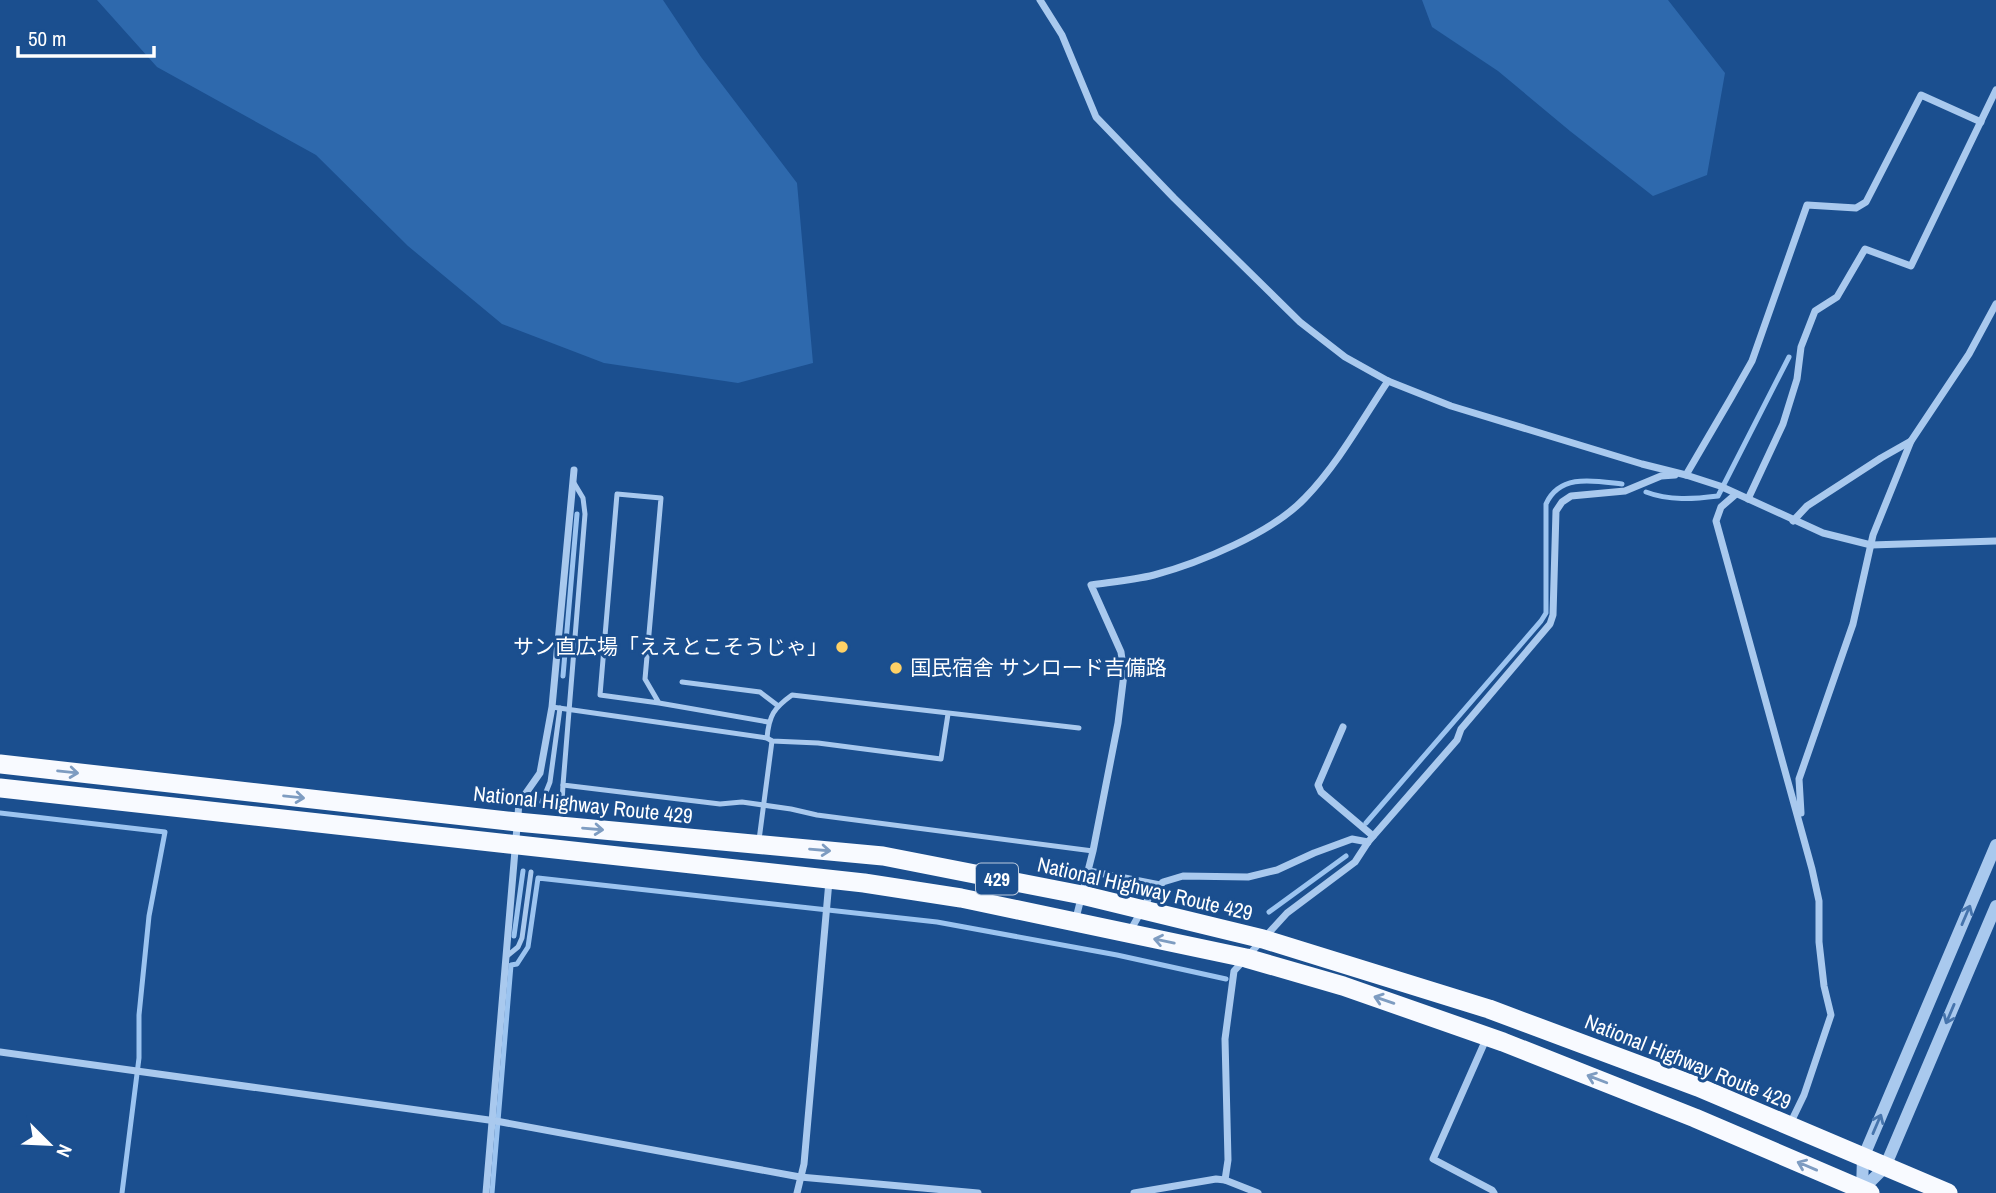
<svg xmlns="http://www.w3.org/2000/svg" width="1996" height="1193" font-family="'Archivo Narrow','Noto Sans JP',sans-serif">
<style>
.green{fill:#2e69ad}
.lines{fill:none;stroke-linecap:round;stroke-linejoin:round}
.stream{stroke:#9cc4f0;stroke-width:5}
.service{stroke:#a9c9ee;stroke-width:5}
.minor{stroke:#a9c9ee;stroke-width:7}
.tertiary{stroke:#a9c9ee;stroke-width:12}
.trunk{stroke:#f8faff;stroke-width:19}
.oneway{stroke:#7e9cc1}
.oneway2{stroke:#4674ac}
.poi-dot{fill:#ffd166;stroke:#1b4f8f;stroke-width:2.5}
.labels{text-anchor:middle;stroke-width:6;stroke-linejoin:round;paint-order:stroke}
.shield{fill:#1b4f8f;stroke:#bbcadd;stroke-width:2}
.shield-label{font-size:19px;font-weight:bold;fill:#fff}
.poi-label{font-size:21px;fill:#fff;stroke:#1b4f8f;text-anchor:end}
.street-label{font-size:21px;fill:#fff;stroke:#1b4f8f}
</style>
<rect width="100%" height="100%" fill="#1b4f8f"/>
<g class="green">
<polygon points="97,0 663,0 701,57 797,183 813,363 738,383 604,363 502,324 408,246 316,155 157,67"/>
<polygon points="1422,0 1668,0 1725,73 1707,175 1653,196 1570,131 1498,71 1432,27"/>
</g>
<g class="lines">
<g class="stream">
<path d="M1646 492C1669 501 1694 499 1718 496L1789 357"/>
<polyline points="563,676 577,514"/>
<polyline points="0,813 165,832 149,916 139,1015 139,1058 122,1193"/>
<path d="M1366 823 1541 621 1546 613V504C1560 473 1595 481 1622 484"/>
<polyline points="1269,912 1346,856"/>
<polyline points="514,936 523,871"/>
<polyline points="492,1193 511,965 517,964 528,947 538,878 937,922 1117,955 1226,979"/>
</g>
<g class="service">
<polyline points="574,483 583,498 585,514 563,785 720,804 742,802 791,809 817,815 1093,851"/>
<polyline points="682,682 760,692 777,705"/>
<polyline points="659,703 600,695 617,494 661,498 645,679 659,703 768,722"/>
<polyline points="552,707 767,738 772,741 818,743 941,759 948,714"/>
<path d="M767 738C769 715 774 708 792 695L1079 728"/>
<polyline points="542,802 550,782 560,708"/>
<polyline points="561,821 563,785"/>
<polyline points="759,840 772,741"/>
<polyline points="507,956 518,947 522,938 531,872"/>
</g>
<g class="minor">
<polyline points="1040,0 1062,35 1096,117 1174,198 1300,322 1345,357 1388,381 1451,406 1642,464 1686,475 1720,486 1823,533 1871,545 1996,541"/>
<polyline points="1686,475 1731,398 1752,361 1807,205 1856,208 1866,202 1921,95 1981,122"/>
<polyline points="1736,494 1721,507 1716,521 1812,869 1819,901 1819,942 1824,986 1831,1015 1804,1095 1790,1124"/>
<polyline points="1748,499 1783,424 1797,379 1801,347 1815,311 1837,297 1865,249 1911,266 1996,90"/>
<polyline points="1793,521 1807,506 1881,458 1911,441 1969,354 1996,304"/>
<polyline points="1343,727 1318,785 1321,792 1373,836"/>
<polyline points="1801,813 1799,779 1853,624 1873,535 1911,441"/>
<polyline points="1089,871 1160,885"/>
<path d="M1075 922 1093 851 1118 723 1124 674 1121 652 1091 585C1112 582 1134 580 1154 575 1199 563 1272 533 1305 498 1338 464 1362 420 1388 381"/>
<polyline points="1130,931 1150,896 1163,882 1183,876 1248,877 1277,870 1314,853 1352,839 1368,842"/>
<polyline points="1487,1037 1433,1159 1492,1190 1494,1193"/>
<polyline points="0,1052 496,1121 800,1177 978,1193"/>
<polyline points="1225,1180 1228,1160 1225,1039 1234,971 1287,913 1355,862 1368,842 1457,740 1461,729 1550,624 1553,615 1556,511 1562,502 1571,496 1625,491 1661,476 1675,475"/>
<polyline points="486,1193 519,803 540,773 552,707 574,470"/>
<polyline points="797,1193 804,1164 829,881"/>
<polyline points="1134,1193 1216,1179 1225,1180 1258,1193"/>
</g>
<g class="tertiary">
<polyline points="1862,1190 1863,1158 1996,845"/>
<polyline points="1862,1190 1885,1167 1996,906"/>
</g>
<g class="trunk">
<polyline points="0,764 517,822 883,856 1082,895 1263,939 1489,1009 1698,1087 1948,1193"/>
<polyline points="0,788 864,883 961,898 1246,958 1343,986 1503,1042 1695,1118 1870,1193"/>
</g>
</g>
<defs><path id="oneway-shaft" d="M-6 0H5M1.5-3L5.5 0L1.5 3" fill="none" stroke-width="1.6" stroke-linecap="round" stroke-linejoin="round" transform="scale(1.75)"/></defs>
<g class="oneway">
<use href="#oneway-shaft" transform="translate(68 772) rotate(6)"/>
<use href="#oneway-shaft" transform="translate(294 797) rotate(6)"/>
<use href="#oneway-shaft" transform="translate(593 829) rotate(5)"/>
<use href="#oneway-shaft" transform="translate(820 850) rotate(5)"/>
<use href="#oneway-shaft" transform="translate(1164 941) rotate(-168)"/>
<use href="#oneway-shaft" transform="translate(1384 1000) rotate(-161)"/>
<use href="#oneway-shaft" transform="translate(1597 1079) rotate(-159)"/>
<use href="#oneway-shaft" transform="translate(1807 1166) rotate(-157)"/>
</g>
<g class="oneway2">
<use href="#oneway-shaft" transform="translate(1966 915) rotate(-67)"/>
<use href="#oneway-shaft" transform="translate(1950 1014) rotate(113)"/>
<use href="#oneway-shaft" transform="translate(1877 1124) rotate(-67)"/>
</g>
<g class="poi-dot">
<circle cx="842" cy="647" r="7"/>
<circle cx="896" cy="668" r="7"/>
</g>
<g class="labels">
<rect class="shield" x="976" y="863.5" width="42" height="31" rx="5"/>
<g class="shield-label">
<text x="997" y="886">429</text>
</g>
<g class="poi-label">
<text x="828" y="654">サン直広場「ええとこそうじゃ」</text>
<text x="910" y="675" text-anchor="start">国民宿舎 サンロード吉備路</text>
</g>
<g class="street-label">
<text transform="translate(583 805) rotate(6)" y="7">National Highway Route 429</text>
<text transform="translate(1145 889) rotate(13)" y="7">National Highway Route 429</text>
<text transform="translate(1688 1062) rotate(22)" y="7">National Highway Route 429</text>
</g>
</g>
<g transform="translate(49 1144) rotate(114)" stroke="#1b4f8f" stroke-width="5" paint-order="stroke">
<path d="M0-5L12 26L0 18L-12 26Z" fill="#ffffff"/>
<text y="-10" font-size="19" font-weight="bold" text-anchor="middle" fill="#ffffff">N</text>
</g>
<path d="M18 46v10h136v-10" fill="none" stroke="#ffffff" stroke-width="3.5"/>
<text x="28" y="46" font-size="21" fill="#ffffff" stroke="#1b4f8f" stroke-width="5" paint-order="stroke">50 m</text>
</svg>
